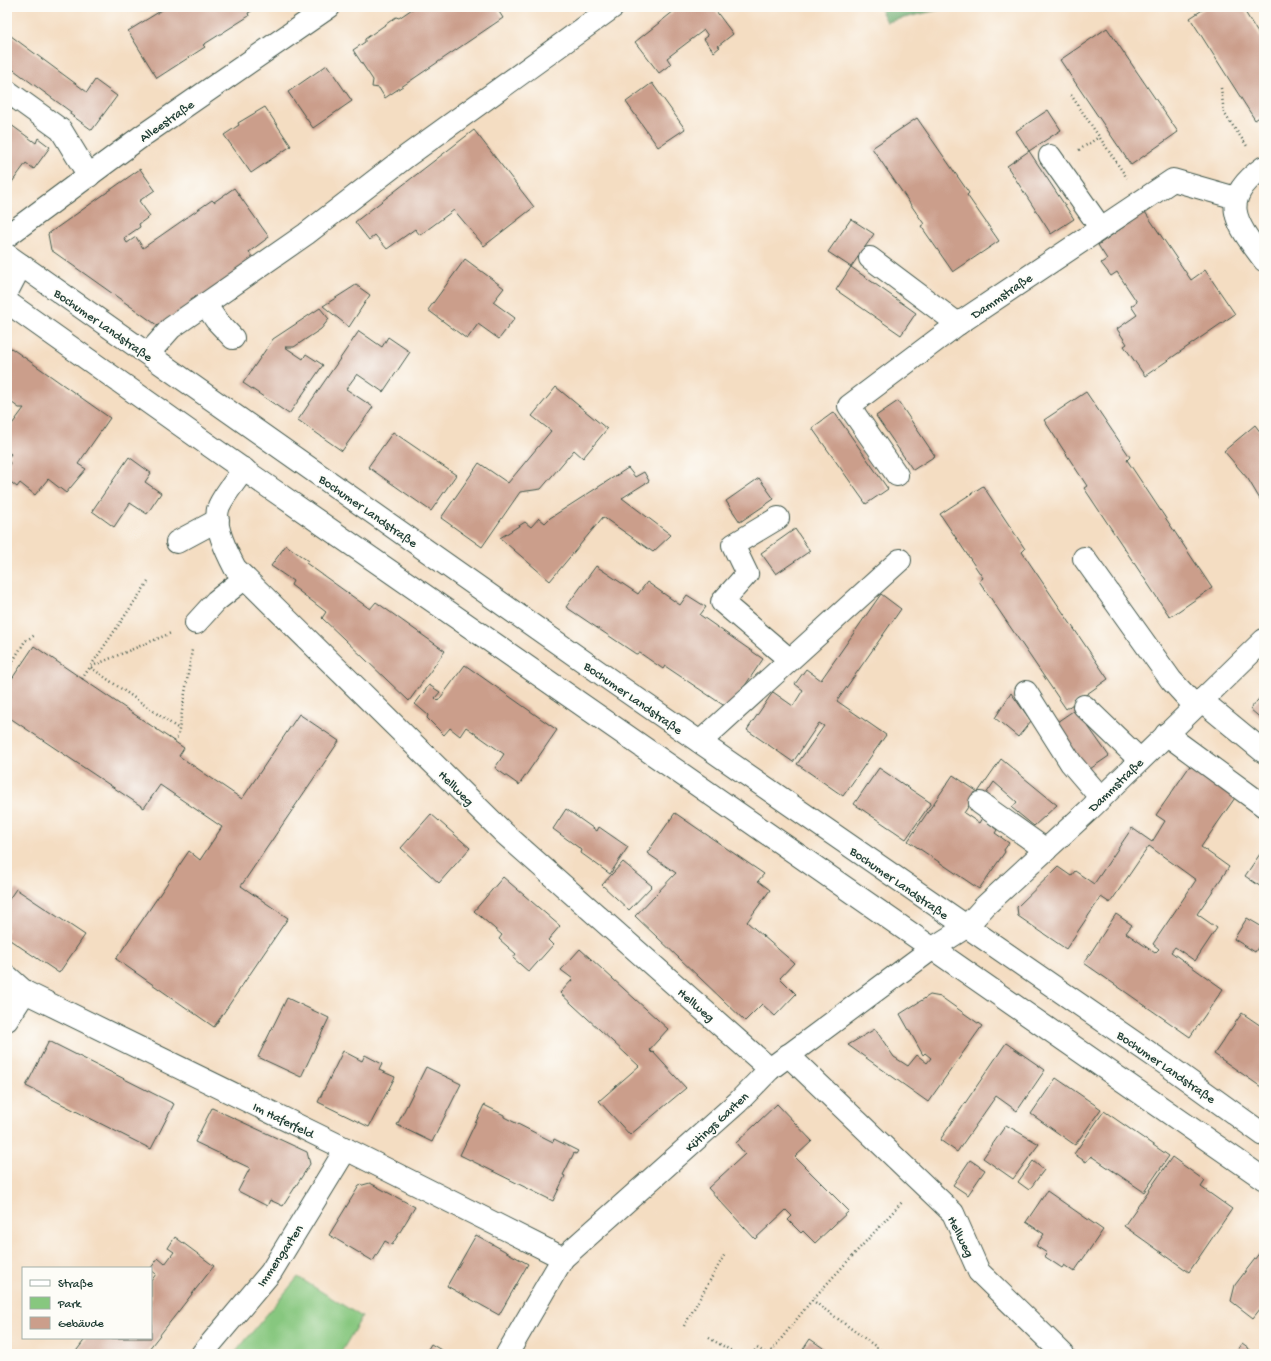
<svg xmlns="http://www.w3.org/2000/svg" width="1271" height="1361" font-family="'Gochi Hand',sans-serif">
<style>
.green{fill:#87c77f;stroke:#53825a}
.forest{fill:#6dac6e;stroke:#467451}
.building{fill:#cb9e8b}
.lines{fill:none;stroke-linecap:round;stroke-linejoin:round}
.minor-casing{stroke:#3f5549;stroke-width:24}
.major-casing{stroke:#3f5549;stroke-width:24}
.path{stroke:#3f5549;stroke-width:2.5;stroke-dasharray:1 3;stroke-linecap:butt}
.minor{stroke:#fff;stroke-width:22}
.major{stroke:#fff;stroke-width:22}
.labels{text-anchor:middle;stroke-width:3.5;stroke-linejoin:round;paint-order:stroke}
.street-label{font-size:13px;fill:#1f3d34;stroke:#fdfcf7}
</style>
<rect width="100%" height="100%" fill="#fdfcf7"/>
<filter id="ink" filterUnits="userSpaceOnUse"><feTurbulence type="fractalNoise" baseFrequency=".025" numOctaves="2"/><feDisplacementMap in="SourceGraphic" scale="8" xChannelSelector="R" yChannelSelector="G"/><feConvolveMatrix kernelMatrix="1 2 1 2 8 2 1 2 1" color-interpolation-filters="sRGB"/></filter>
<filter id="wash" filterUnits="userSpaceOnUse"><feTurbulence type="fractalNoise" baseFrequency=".012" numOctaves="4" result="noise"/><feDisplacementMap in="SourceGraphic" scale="16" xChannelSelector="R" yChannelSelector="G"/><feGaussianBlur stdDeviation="0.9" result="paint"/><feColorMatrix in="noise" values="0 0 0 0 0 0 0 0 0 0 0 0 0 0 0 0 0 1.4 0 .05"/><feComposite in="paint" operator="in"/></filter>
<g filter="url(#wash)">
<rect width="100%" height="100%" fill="#f4ddc2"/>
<polygon class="green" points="298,1277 362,1317 340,1354 234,1354"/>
<polygon class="forest" points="879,7 951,7 887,22"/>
<g id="blocks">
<g class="building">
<polygon points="167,7 259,7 248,13 249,16 203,45 205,47 157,78 128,31"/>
<polygon points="415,7 496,7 503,18 385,98 379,88 372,87 373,80 353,50 365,42 365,39 396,17 399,18"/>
<polygon points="679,7 713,7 733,34 718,46 720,47 714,52 704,39 708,36 704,30 667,58 671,64 659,73 635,42"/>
<polygon points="1207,7 1242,7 1264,43 1264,114 1255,120 1190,18"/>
<polygon points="1107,28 1178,132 1131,165 1060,60"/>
<polygon points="7,33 87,92 95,80 117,96 92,130 70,114 71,112 7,65"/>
<polygon points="327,65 352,101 313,128 288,92"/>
<polygon points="652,83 685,129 658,147 626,102"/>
<polygon points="265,107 291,146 251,173 224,135 239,125 238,123"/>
<polygon points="1048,110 1061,130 1029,151 1074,219 1051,234 1007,166 1029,151 1016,131"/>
<polygon points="917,118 969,193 967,195 999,241 953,272 921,226 924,224 872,148"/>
<polygon points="7,122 36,143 38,138 50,147 34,169 26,163 7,189"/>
<polygon points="474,130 534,207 484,246 454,210 420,235 415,229 387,249 375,235 369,240 355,222"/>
<polygon points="140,169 155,190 139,201 150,216 139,224 140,227 124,238 127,243 136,237 143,248 212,200 214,202 234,188 269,237 249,252 254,260 161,328 51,250 48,234"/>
<polygon points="1145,212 1191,280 1205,270 1235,314 1145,376 1124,346 1127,344 1117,329 1137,315 1131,306 1137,302 1117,272 1111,276 1101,263 1107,259 1098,245"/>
<polygon points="851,219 874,234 851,267 828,252"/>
<polygon points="465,259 504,288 493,302 515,318 499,339 478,324 467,339 428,310"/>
<polygon points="851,267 916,313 901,335 836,290"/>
<polygon points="356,285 370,295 349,327 323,306"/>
<polygon points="320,308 329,319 321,329 294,347 285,347 303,359 306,354 323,365 289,414 243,383 273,339"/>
<polygon points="359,331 382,347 388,337 410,352 383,392 357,374 346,389 373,407 342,451 298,420"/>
<polygon points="7,348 11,348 110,418 78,464 86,469 66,493 48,479 35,495 20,483 17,487 7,479 7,468 10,463 7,459 11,454 7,451 7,431 24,408 19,408 11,402 7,407"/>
<polygon points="556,387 607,429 583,458 574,450 541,489 520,492 482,547 441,518 479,463 508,483 551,431 532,416"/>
<polygon points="1086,392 1130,457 1127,460 1212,588 1170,617 1084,488 1087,486 1044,420"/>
<polygon points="898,401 935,456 913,470 876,416"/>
<polygon points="834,412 888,489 866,504 812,428"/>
<polygon points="1255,425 1264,437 1264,506 1248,479 1224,451"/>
<polygon points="393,432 456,475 431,511 368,467"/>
<polygon points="129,457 151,473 145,482 161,493 147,514 130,503 114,527 92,511"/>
<polygon points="628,468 635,477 644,472 649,481 622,498 671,535 653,552 603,517 550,581 500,538 525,522 531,527 539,518 545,523 550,518"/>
<polygon points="759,478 774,499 740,522 726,501"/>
<polygon points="983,486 1025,549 1022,552 1108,679 1066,709 979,581 983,578 940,514"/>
<polygon points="795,529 810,551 776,574 761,553"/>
<polygon points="286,545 308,561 306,563 370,609 376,602 445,651 409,701 322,618 326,612 291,585 293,581 271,566"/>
<polygon points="596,566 638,594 647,582 680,605 687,595 706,607 700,615 763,659 729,709 665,666 663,669 640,653 636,654 566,607"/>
<polygon points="881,594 901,609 837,701 886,735 843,796 797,764 824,726 819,723 793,762 747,730 773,692 793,706 803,690 795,684 806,669 821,680"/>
<polygon points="34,646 184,748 179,756 242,799 299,714 339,741 241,886 288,918 214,1027 116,959 189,851 200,860 222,827 160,785 144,808 7,716 7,686"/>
<polygon points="465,665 557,730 519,785 495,768 504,754 466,727 460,736 450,728 444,735 427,718 428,715 415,704 429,685 440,692 435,698 438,701"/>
<polygon points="1011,693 1031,721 1018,737 995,718"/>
<polygon points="1264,693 1264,721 1250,709"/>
<polygon points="1076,709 1109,756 1087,771 1054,724"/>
<polygon points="1001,759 1057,805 1034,826 1012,808 1017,802 994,782 984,797 978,792"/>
<polygon points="1194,760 1239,792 1201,847 1229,867 1197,914 1217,928 1195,961 1175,947 1171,952 1223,989 1190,1037 1084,963 1116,914 1132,925 1126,933 1155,953 1159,949 1153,944 1196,880 1149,846 1110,903 1101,897 1066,949 1018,916 1017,907 1058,867 1071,876 1075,871 1094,884 1132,828 1152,842 1165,821 1156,815"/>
<polygon points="879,768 931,803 906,839 854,804"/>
<polygon points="953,775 978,792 964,813 979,823 982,818 997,830 995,833 1009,843 1004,850 1005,852 979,889 908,841"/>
<polygon points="566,809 597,831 599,827 628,847 610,874 581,853 582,850 553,829"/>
<polygon points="675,813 764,874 758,881 770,890 747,922 794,963 780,978 796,994 775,1016 762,1004 745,1021 635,916 676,873 647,853"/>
<polygon points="431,814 470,848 439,883 401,848"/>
<polygon points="1260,854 1264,857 1264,889 1245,876"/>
<polygon points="623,862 652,886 629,910 602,885"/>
<polygon points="503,877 560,926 548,940 553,945 529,972 513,958 516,954 499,939 502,935 474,911"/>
<polygon points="16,889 85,935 59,973 7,938 7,902"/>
<polygon points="1247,918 1264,928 1264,938 1255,952 1234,939"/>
<polygon points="580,949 668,1029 649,1050 652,1053 653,1052 686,1088 630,1135 599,1101 639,1066 560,993 573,979 561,970"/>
<polygon points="930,995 941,997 982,1026 928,1102 848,1045 875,1029 894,1057 908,1066 917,1055 927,1063 931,1058 925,1053 923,1055 900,1014"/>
<polygon points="287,998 329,1018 301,1077 258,1057"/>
<polygon points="1242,1013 1264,1028 1264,1089 1214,1054"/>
<polygon points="49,1041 174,1104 151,1149 26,1086"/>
<polygon points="1006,1043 1045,1070 1017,1111 996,1096 957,1152 940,1140"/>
<polygon points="343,1051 362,1061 365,1055 382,1064 379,1070 395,1077 369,1127 318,1102"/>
<polygon points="426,1067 461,1084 432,1142 397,1125"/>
<polygon points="1056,1078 1101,1109 1075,1145 1031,1114"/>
<polygon points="777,1104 812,1141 795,1157 849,1211 815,1243 803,1231 801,1233 788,1220 792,1216 786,1210 755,1239 708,1188 745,1154 736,1143"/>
<polygon points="484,1105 504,1115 504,1117 553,1142 554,1139 578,1151 576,1154 574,1153 563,1175 565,1176 553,1201 460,1155"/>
<polygon points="212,1108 307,1152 310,1164 283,1206 270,1200 267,1206 238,1191 250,1168 195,1142"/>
<polygon points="1104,1111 1169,1156 1144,1192 1091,1156 1086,1162 1074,1154"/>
<polygon points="1006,1125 1039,1144 1013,1179 983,1158"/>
<polygon points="1172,1157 1205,1181 1201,1187 1232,1209 1189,1272 1124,1226"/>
<polygon points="970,1160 985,1170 968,1195 953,1185"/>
<polygon points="1033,1161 1044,1170 1029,1190 1018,1182"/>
<polygon points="370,1183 415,1207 392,1245 385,1241 373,1261 329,1235 359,1186"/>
<polygon points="1047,1191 1103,1230 1074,1272 1064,1265 1062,1268 1044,1256 1047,1253 1036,1246 1044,1234 1026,1222"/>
<polygon points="476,1235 528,1264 499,1315 447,1286"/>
<polygon points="175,1237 214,1266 145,1354 74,1354 86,1338 151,1338 151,1281 156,1274 151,1270 151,1268 158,1258 165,1264 174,1252 168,1248"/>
<polygon points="1264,1247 1264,1304 1253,1318 1231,1301 1235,1285"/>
<polygon points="810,1339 826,1350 829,1354 800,1354"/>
<polygon points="431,1344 448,1354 425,1354"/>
<polygon points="1242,1344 1256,1354 1235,1354"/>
</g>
</g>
</g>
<g filter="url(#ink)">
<use href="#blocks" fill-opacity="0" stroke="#3f5549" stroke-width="1"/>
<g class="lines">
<g class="minor-casing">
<g id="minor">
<polyline points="7,91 61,130 89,176"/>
<polyline points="1050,156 1100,227"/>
<path d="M1264 167C1217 200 1236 223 1264 260"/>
<polyline points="7,236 142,136 329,7"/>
<polyline points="870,258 958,324"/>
<polyline points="7,292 21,265"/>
<polyline points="205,304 216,320 233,338"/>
<polyline points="148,354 171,328 306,234 407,156 613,7"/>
<path d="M244 469C236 481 225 493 219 506 212 523 227 553 235 568L505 834 770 1069"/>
<polyline points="897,475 849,406 958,324 1173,180 1236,198"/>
<polyline points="778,518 733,545 747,574 722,602 790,660"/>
<polyline points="177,542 218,520"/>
<polyline points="1084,558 1171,680 1195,706"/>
<polyline points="196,623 216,601 245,578"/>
<polyline points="1026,692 1071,763 1101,798"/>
<polyline points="1201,700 1264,752"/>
<polyline points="1084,706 1140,760"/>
<polyline points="1166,734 1264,806"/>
<polyline points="700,742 900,560"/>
<polyline points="980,803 1046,850"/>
<polyline points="7,976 25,992 346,1149 563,1258"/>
<polyline points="7,1020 25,992"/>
<polyline points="788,1055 953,1213 979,1272 1063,1354"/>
<polyline points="202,1354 271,1272 346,1149"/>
<polyline points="507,1354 563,1258 738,1102 770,1069 933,948 966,927 985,906 1088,811 1264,640"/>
</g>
</g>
<g class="major-casing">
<g id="major">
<polyline points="7,255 613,682 1167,1065 1264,1135"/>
<polyline points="7,302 217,451 1264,1179"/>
</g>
</g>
<g class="path">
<polyline points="1221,88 1224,113 1247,146"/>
<polyline points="1071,95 1127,178"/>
<polyline points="1079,150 1099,137"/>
<polyline points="148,582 90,667 179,729"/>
<polyline points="7,671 25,641 35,635"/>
<polyline points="82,679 90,667 171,633"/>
<polyline points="174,741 178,736 192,650"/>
<polyline points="812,1300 886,1354"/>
<polyline points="684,1326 725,1254"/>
<polyline points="709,1338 737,1354"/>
<polyline points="752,1354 757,1348 767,1354"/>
<polyline points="769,1354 812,1300 903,1201"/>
</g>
<use href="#minor" class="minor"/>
<use href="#major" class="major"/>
</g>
</g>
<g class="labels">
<g class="street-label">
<text transform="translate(166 120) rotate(-35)" y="5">Alleestraße</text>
<text transform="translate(1001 295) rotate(-34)" y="5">Dammstraße</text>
<text transform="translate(104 324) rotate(35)" y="5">Bochumer Landstraße</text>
<text transform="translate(369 510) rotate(35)" y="5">Bochumer Landstraße</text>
<text transform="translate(634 697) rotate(35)" y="5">Bochumer Landstraße</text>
<text transform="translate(1115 784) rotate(-44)" y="5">Dammstraße</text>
<text transform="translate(457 787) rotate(45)" y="5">Hellweg</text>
<text transform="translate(900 882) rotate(35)" y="5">Bochumer Landstraße</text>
<text transform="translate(697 1004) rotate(41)" y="5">Hellweg</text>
<text transform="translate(1167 1066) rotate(35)" y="5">Bochumer Landstraße</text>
<text transform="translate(284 1119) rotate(26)" y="5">Im Haferfeld</text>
<text transform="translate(716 1121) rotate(-43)" y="5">Kütings Garten</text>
<text transform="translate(962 1236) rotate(64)" y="5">Hellweg</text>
<text transform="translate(279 1255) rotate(-56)" y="5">Immengarten</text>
</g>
</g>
<rect width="1271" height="1361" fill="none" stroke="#fdfcf7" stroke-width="24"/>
<rect x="22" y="1267" width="130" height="72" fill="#fdfcf7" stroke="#a4b0a9"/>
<rect x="30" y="1280" width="20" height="6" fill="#ffffff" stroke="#a4b0a9"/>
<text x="58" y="1287" font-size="12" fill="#1f3d34">Straße</text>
<rect x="30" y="1297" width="20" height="12" fill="#87c77f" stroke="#a4b0a9"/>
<text x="58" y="1307" font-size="12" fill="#1f3d34">Park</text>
<rect x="30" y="1317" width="20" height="12" fill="#cb9e8b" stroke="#a4b0a9"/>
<text x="58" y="1327" font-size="12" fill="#1f3d34">Gebäude</text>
</svg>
